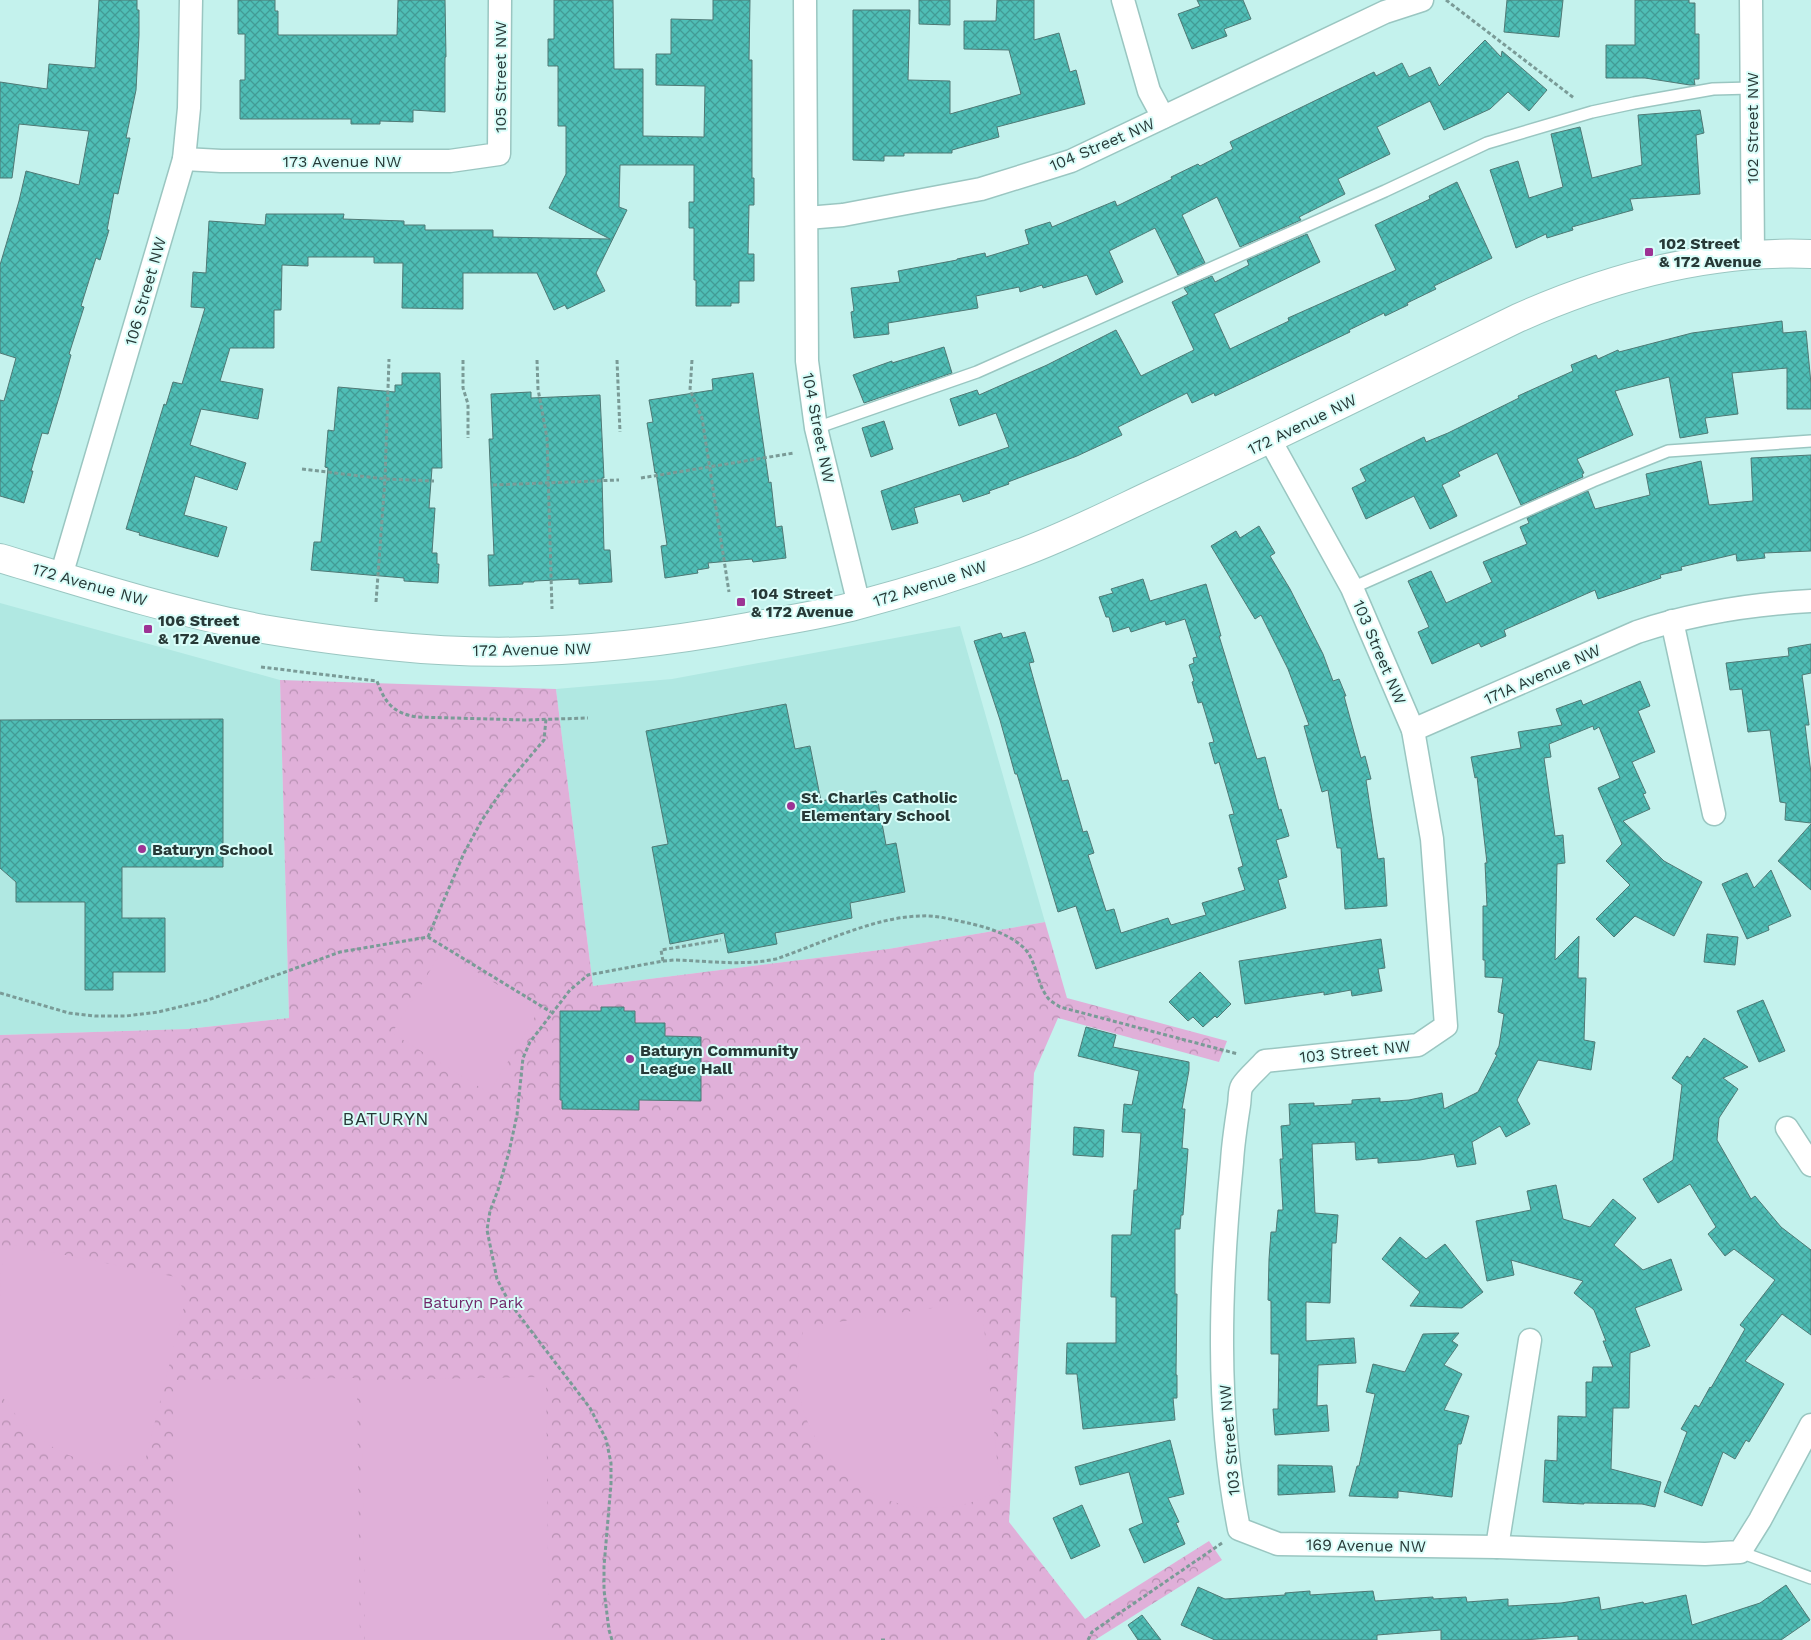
<svg xmlns="http://www.w3.org/2000/svg" width="1811" height="1640" font-family="'Work Sans',sans-serif">
<style>
.built{fill:#b0e8e2}
.park{fill:url(#park-crowns)}
.pitch{fill:#e0b0d9}
.building{fill:url(#building-cross-hatch);stroke:#4f7975}
.lines{fill:none;stroke-linecap:round;stroke-linejoin:round}
.service-casing{stroke:#9ac6c1;stroke-width:14}
.minor-casing{stroke:#9ac6c1;stroke-width:25}
.tertiary-casing{stroke:#9ac6c1;stroke-width:30}
.path{stroke:#7a9b97;stroke-width:3;stroke-dasharray:4 2.5;stroke-linecap:butt}
.service{stroke:#fff;stroke-width:11}
.minor{stroke:#fff;stroke-width:22}
.tertiary{stroke:#fff;stroke-width:28}
.poi-dot{fill:#9d3394;stroke:#d9fdf9;stroke-width:2}
.labels{text-anchor:middle;stroke-width:4;stroke-linejoin:round;paint-order:stroke}
.street-label{font-size:16px;fill:#273937;stroke:#d9fdf9}
.poi-label{font-size:16px;font-weight:bold;fill:#273937;stroke:#d9fdf9;text-anchor:start}
.park-label{font-size:16px;fill:#702769;stroke:#d9fdf9}
.neighbourhood-label{font-size:18px;letter-spacing:1px;fill:#273937;stroke:#d9fdf9}
</style>
<defs>
<pattern id="park-crowns" width="20" height="18" patternUnits="userSpaceOnUse" patternTransform="scale(1.25)"><rect width="20" height="18" fill="#e0b0d9"/><path d="M2 6a3 3 0 1 1 6 0M12 15a3 3 0 1 1 6 0" fill="none" stroke="#b690b1"/></pattern>
<pattern id="building-cross-hatch" width="8" height="8" patternUnits="userSpaceOnUse" patternTransform="scale(1.25)"><rect width="8" height="8" fill="#4fbeb6"/><path d="M0 0l8 8M0 8l8-8" fill="none" stroke="#429b95"/></pattern>
</defs>
<rect width="100%" height="100%" fill="#c4f2ed"/>
<g class="built">
<polygon points="0,603 280,680 289,1018 187,1029 0,1035"/>
<polygon points="960,626 1045,922 888,949 593,986 556,689 672,679"/>
</g>
<polygon class="park" points="280,680 556,689 593,986 888,949 1045,922 1067,998 1227,1041 1219,1062 1058,1018 1034,1073 1009,1522 1085,1619 1209,1541 1222,1560 1095,1640 0,1640 0,1035 187,1029 289,1018"/>
<g class="pitch">
<polygon points="442,951 539,1010 489,1093 392,1033"/>
<path d="M15 1245 176 1277 187 1295 144 1465C94 1469 52 1457 18 1417 12 1410 1 1398 0 1389 0 1371 0 1343 0 1324 0 1312 0 1277 1 1267 4 1259 10 1252 15 1245Z"/>
<path d="M966 1303 983 1316 1000 1491C988 1496 975 1502 961 1505 882 1522 810 1465 798 1388 795 1367 799 1347 804 1327Z"/>
<polygon points="546,1377 549,1640 365,1640 362,1380"/>
<polygon points="357,1378 360,1640 176,1640 173,1380"/>
</g>
<g class="building">
<polygon points="99,0 137,0 137,10 139,10 139,35 136,90 126,138 130,138 118,194 114,193 107,230 109,230 100,260 96,258 81,306 84,307 69,354 71,355 60,394 48,434 42,433 31,471 33,471 24,503 0,496 0,400 4,401 16,358 0,353 0,265 19,201 26,171 79,185 89,131 19,124 12,178 0,178 0,82 47,89 49,64 95,68"/>
<polygon points="238,0 275,0 275,11 278,11 278,35 397,35 398,0 445,0 446,57 445,57 445,112 413,110 413,122 380,121 380,124 351,124 351,119 240,119 240,80 245,80 245,34 238,34"/>
<polygon points="554,0 613,0 614,69 643,69 643,136 704,137 705,86 656,85 656,54 671,54 671,19 713,20 713,0 750,0 749,60 752,60 752,178 754,178 754,205 749,205 748,254 754,254 754,281 739,281 739,303 731,303 731,306 696,306 696,280 694,280 694,228 689,228 689,202 694,202 694,165 620,165 619,207 627,210 596,273 605,291 567,309 565,305 554,310 537,273 463,273 463,309 402,308 403,263 374,263 374,257 308,257 308,266 282,265 281,310 274,310 274,348 230,348 220,381 263,389 258,419 201,409 190,445 246,463 237,490 195,476 184,515 227,527 218,557 139,535 140,533 126,529 164,404 166,405 173,382 182,384 205,308 191,307 193,272 206,273 209,221 265,225 266,214 344,214 343,219 404,221 404,225 425,225 425,230 493,230 493,237 610,239 549,208 566,174 566,126 558,126 558,66 548,66 548,39 554,39"/>
<polygon points="919,0 950,0 950,25 919,24"/>
<polygon points="997,0 1034,0 1034,40 1059,33 1070,72 1076,70 1085,104 997,127 999,137 952,150 952,153 904,153 904,156 884,156 884,161 853,160 853,10 910,10 908,80 950,81 950,114 1021,94 1009,50 964,49 964,21 996,21"/>
<polygon points="1197,0 1243,0 1251,19 1224,29 1227,36 1192,49 1178,14 1200,6"/>
<polygon points="1507,0 1563,0 1559,37 1504,32"/>
<polygon points="1635,0 1689,0 1689,3 1695,3 1695,34 1699,34 1699,79 1694,79 1695,85 1690,85 1645,78 1606,78 1606,45 1635,45"/>
<polygon points="1485,40 1501,57 1502,51 1547,90 1529,111 1508,92 1490,109 1444,130 1430,101 1377,127 1390,154 1338,179 1345,194 1299,217 1301,220 1240,247 1217,197 1182,215 1205,263 1178,275 1155,228 1109,251 1123,282 1096,295 1087,275 1043,288 1042,285 1020,292 1019,287 976,296 978,308 888,323 889,334 854,338 851,312 854,311 851,288 900,282 898,271 957,260 957,259 985,253 986,257 1029,244 1025,230 1050,222 1052,227 1115,201 1117,206 1172,179 1171,177 1198,164 1200,166 1233,149 1230,142 1374,72 1376,76 1402,63 1409,77 1430,67 1439,86"/>
<polygon points="1700,110 1704,133 1696,135 1700,194 1630,199 1633,210 1572,227 1573,230 1547,238 1546,234 1516,248 1490,170 1518,161 1529,198 1563,187 1551,134 1580,127 1592,178 1642,165 1638,115"/>
<polygon points="1457,182 1492,258 1434,286 1436,289 1407,303 1408,305 1385,316 1384,313 1349,330 1350,332 1215,396 1214,393 1192,403 1187,393 1118,427 1122,435 1077,456 1008,482 1009,484 989,491 990,493 963,502 960,494 914,508 918,523 892,530 881,491 1009,447 996,413 959,426 950,399 977,390 979,395 1047,365 1116,330 1141,376 1194,350 1172,302 1188,294 1184,288 1212,276 1215,282 1249,265 1247,260 1307,234 1320,262 1214,314 1230,349 1289,321 1288,318 1396,270 1375,225 1430,199 1429,196"/>
<polygon points="1782,321 1783,333 1806,331 1811,384 1811,409 1787,409 1787,368 1732,373 1738,414 1705,418 1708,433 1680,438 1669,377 1615,391 1633,435 1577,459 1584,473 1582,474 1583,477 1521,505 1497,453 1458,472 1460,476 1442,485 1457,516 1430,529 1414,496 1366,519 1352,488 1366,481 1360,469 1424,437 1426,442 1448,433 1519,398 1518,396 1573,371 1571,365 1596,355 1598,359 1618,350 1619,352 1692,333"/>
<polygon points="944,347 952,373 864,403 853,375 892,361 892,363"/>
<polygon points="402,373 440,373 442,468 432,468 429,508 435,508 432,553 437,553 437,564 439,564 438,583 404,581 404,578 311,570 314,542 321,542 328,468 325,467 328,430 334,431 338,387 395,392 395,385 402,385"/>
<polygon points="753,373 769,483 771,482 776,527 782,526 786,558 753,562 752,559 708,563 709,568 697,570 698,573 665,578 661,546 667,545 656,472 655,473 647,423 653,422 649,400 713,390 712,379"/>
<polygon points="531,392 531,398 600,395 604,478 602,478 604,550 610,550 612,582 579,584 579,579 534,581 534,582 523,582 523,584 489,586 488,555 494,555 489,439 493,439 491,394"/>
<polygon points="884,421 893,449 871,457 862,428"/>
<polygon points="1811,455 1811,551 1764,553 1765,558 1737,561 1736,554 1681,567 1682,570 1660,575 1661,578 1598,599 1595,590 1504,630 1506,636 1481,647 1479,643 1432,664 1418,632 1429,627 1408,581 1431,571 1446,603 1492,582 1483,562 1527,544 1520,527 1529,523 1527,518 1588,491 1595,509 1650,495 1646,474 1701,461 1709,505 1753,501 1751,458"/>
<polygon points="1259,526 1275,553 1270,556 1290,589 1323,654 1333,681 1339,679 1346,696 1344,696 1361,758 1365,756 1371,779 1366,780 1378,859 1384,858 1387,906 1345,909 1341,848 1337,848 1328,790 1322,792 1304,726 1309,725 1288,669 1261,615 1255,619 1211,546 1236,531 1240,538"/>
<polygon points="1143,579 1150,601 1206,584 1221,636 1219,636 1257,759 1265,757 1279,810 1281,809 1289,836 1276,840 1287,877 1278,880 1286,908 1096,969 1076,906 1058,912 1017,774 1015,774 1000,720 974,641 1001,633 1003,638 1025,632 1034,662 1029,663 1062,781 1068,780 1083,832 1087,831 1094,853 1088,855 1106,911 1114,909 1121,933 1168,918 1171,925 1206,915 1202,903 1245,890 1238,868 1243,866 1229,815 1234,814 1219,762 1215,764 1209,743 1214,742 1202,702 1198,703 1192,682 1194,681 1189,665 1194,663 1193,658 1197,657 1185,619 1166,625 1165,621 1131,632 1129,627 1113,632 1109,617 1106,617 1099,597 1113,593 1111,589"/>
<polygon points="1811,644 1811,673 1802,675 1809,725 1805,725 1811,773 1811,823 1785,820 1786,803 1780,802 1770,730 1748,732 1742,689 1730,690 1726,663 1789,656 1788,648"/>
<polygon points="1640,681 1650,706 1638,711 1655,752 1632,762 1646,793 1643,794 1650,809 1623,821 1664,861 1702,882 1674,936 1635,916 1614,937 1596,919 1630,885 1606,861 1622,844 1598,788 1620,778 1599,727 1594,730 1593,726 1549,744 1551,757 1544,758 1555,836 1563,835 1565,863 1557,864 1555,960 1579,936 1578,978 1586,978 1584,1040 1595,1042 1591,1070 1538,1060 1517,1100 1530,1124 1506,1137 1500,1126 1472,1142 1476,1164 1457,1167 1454,1154 1420,1160 1378,1163 1378,1158 1356,1160 1355,1142 1312,1144 1315,1213 1338,1215 1336,1243 1332,1243 1330,1303 1306,1302 1306,1341 1354,1338 1356,1363 1318,1365 1317,1406 1327,1405 1329,1431 1275,1435 1273,1409 1278,1409 1279,1354 1271,1354 1271,1301 1268,1300 1269,1259 1271,1232 1276,1232 1278,1210 1283,1210 1280,1159 1283,1159 1281,1126 1290,1125 1289,1104 1314,1103 1314,1106 1352,1104 1352,1100 1380,1098 1380,1102 1409,1100 1442,1093 1444,1109 1478,1092 1497,1055 1495,1054 1499,1046 1504,1014 1498,1012 1503,978 1485,977 1485,960 1483,960 1483,906 1487,906 1485,863 1487,863 1477,777 1475,778 1471,757 1521,748 1518,732 1562,725 1556,709 1581,700 1583,705"/>
<polygon points="786,704 795,749 810,746 821,801 876,791 886,845 896,843 905,892 850,903 852,918 775,933 777,944 728,953 724,933 670,944 652,847 668,844 646,731"/>
<polygon points="223,719 223,867 122,867 122,918 165,918 165,972 113,972 113,990 85,990 85,902 16,902 16,882 0,868 0,720"/>
<polygon points="1811,824 1811,890 1778,861"/>
<polygon points="1771,870 1791,916 1768,926 1769,930 1747,939 1722,884 1747,873 1754,888"/>
<polygon points="1707,934 1738,937 1735,965 1704,962"/>
<polygon points="1381,939 1385,968 1378,969 1382,991 1352,996 1351,990 1324,995 1324,992 1245,1004 1239,961"/>
<polygon points="1200,972 1231,1004 1217,1018 1215,1016 1203,1027 1193,1017 1188,1021 1169,1002"/>
<polygon points="1763,1000 1785,1051 1759,1062 1737,1011"/>
<polygon points="601,1007 624,1007 624,1011 635,1011 635,1023 665,1023 665,1036 701,1037 701,1101 639,1100 639,1110 562,1109 562,1100 560,1100 560,1011 601,1011"/>
<polygon points="1086,1027 1116,1035 1113,1047 1189,1062 1189,1070 1182,1109 1185,1109 1182,1148 1188,1149 1183,1215 1181,1215 1180,1229 1175,1229 1175,1294 1177,1294 1176,1375 1177,1375 1177,1398 1173,1398 1175,1420 1083,1429 1077,1374 1066,1374 1067,1343 1116,1343 1116,1297 1111,1297 1112,1235 1131,1235 1134,1190 1137,1190 1141,1133 1122,1132 1124,1104 1132,1105 1139,1071 1078,1056"/>
<polygon points="1704,1038 1748,1067 1723,1078 1738,1089 1719,1118 1717,1140 1751,1199 1755,1196 1781,1227 1811,1250 1811,1335 1782,1314 1745,1361 1784,1384 1749,1442 1746,1440 1735,1459 1723,1452 1702,1506 1664,1492 1687,1432 1681,1429 1695,1405 1699,1407 1710,1387 1711,1388 1745,1329 1740,1325 1775,1280 1734,1249 1725,1256 1708,1234 1716,1227 1690,1184 1658,1203 1643,1179 1673,1160 1682,1085 1672,1078 1687,1056 1690,1058"/>
<polygon points="1074,1127 1104,1130 1103,1157 1073,1155"/>
<polygon points="1556,1185 1563,1219 1590,1227 1613,1199 1636,1218 1614,1245 1643,1270 1671,1259 1682,1290 1635,1308 1650,1346 1630,1353 1629,1408 1613,1408 1611,1469 1661,1482 1655,1507 1642,1504 1584,1503 1584,1504 1543,1502 1545,1460 1557,1461 1558,1416 1586,1417 1586,1382 1592,1382 1593,1367 1613,1367 1603,1341 1606,1341 1594,1310 1574,1293 1583,1281 1511,1260 1514,1275 1487,1281 1476,1221 1531,1210 1527,1191"/>
<polygon points="1400,1237 1426,1259 1445,1244 1483,1292 1462,1308 1410,1306 1420,1292 1382,1259"/>
<polygon points="1459,1333 1452,1341 1458,1345 1444,1365 1462,1374 1444,1410 1469,1416 1461,1444 1458,1444 1452,1497 1398,1491 1398,1498 1349,1496 1357,1466 1359,1466 1375,1394 1366,1392 1373,1364 1405,1372 1423,1334"/>
<polygon points="1170,1440 1184,1494 1168,1498 1179,1522 1176,1523 1185,1544 1144,1563 1129,1529 1143,1523 1129,1472 1080,1485 1075,1467"/>
<polygon points="1278,1465 1332,1466 1335,1492 1278,1495"/>
<polygon points="1082,1505 1100,1546 1071,1559 1053,1518"/>
<polygon points="1786,1585 1810,1620 1781,1640 1578,1640 1578,1636 1523,1640 1441,1640 1441,1630 1377,1635 1377,1640 1215,1640 1181,1625 1198,1587 1225,1599 1285,1595 1285,1593 1310,1591 1310,1595 1373,1591 1375,1601 1433,1597 1433,1599 1466,1597 1467,1602 1508,1599 1508,1606 1561,1603 1599,1597 1601,1610 1643,1602 1644,1604 1686,1595 1692,1625 1760,1603"/>
<polygon points="1142,1615 1161,1640 1138,1640 1128,1625"/>
</g>
<g class="lines">
<g class="service-casing">
<g id="service">
<polyline points="816,428 977,372 1385,191 1487,143 1592,112 1634,103 1713,89 1751,88"/>
<polyline points="1352,588 1593,481 1668,451 1811,441"/>
<polyline points="1740,1552 1811,1578"/>
</g>
</g>
<g class="minor-casing">
<g id="minor">
<polyline points="805,0 807,361 816,428 859,605"/>
<polyline points="1123,0 1149,91 1163,117"/>
<polyline points="1751,0 1753,255"/>
<polyline points="184,159 221,161 450,161 499,154 500,0"/>
<polyline points="807,218 843,215 981,189 1071,161 1385,12 1422,0"/>
<path d="M1270 440 1352 588 1413 730 1432 839 1446 1026 1418 1045 1265 1061C1259 1068 1246 1079 1242 1086 1239 1091 1240 1100 1239 1105 1236 1124 1233 1143 1232 1162 1220 1283 1215 1409 1239 1529L1278 1544 1497 1547 1705 1554 1740 1552 1760 1520 1811 1425"/>
<polyline points="61,576 184,159 189,108 191,0"/>
<polyline points="1672,621 1714,814"/>
<path d="M1413 730 1637 632C1694 613 1751 604 1811 601"/>
<polyline points="1787,1128 1811,1165"/>
<polyline points="1497,1547 1530,1340"/>
</g>
</g>
<g class="tertiary-casing">
<path id="tertiary" d="M0 558C86 584 174 612 263 629 305 636 347 642 390 646 510 659 630 649 748 627 785 620 822 615 858 605 915 590 971 572 1026 551 1076 532 1124 507 1172 485 1288 431 1403 374 1518 318 1610 277 1709 250 1811 254"/>
</g>
<g class="path">
<polyline points="1446,0 1574,98"/>
<polyline points="463,360 463,388 468,404 468,438"/>
<polyline points="537,360 538,389 547,438 552,609"/>
<polyline points="617,360 620,432"/>
<polyline points="692,360 690,390 702,418 729,592"/>
<polyline points="302,469 385,479 434,481"/>
<polyline points="641,478 794,453"/>
<polyline points="493,485 619,480"/>
<polyline points="376,602 385,479 389,359"/>
<path d="M261 667 377 681C385 703 393 713 417 717L526 720 588 718"/>
<polyline points="428,937 464,853 482,820 505,786 544,740 546,719"/>
<path d="M663 961 674 960C710 961 741 966 776 959 820 944 876 916 922 916 937 915 953 920 968 923 986 927 1009 934 1023 947 1037 960 1036 983 1048 998 1051 1002 1056 1004 1060 1007L1238 1054"/>
<polyline points="0,993 69,1013 95,1016 126,1016 158,1012 208,1000 340,952 428,937 551,1012"/>
<polyline points="612,1640 609,1630 604,1590 604,1566 611,1484 611,1463 606,1439 590,1408 509,1302 497,1279 487,1230 490,1211 498,1190 509,1152 517,1115 523,1058 530,1042 570,990 588,975 663,961 661,950 721,940"/>
<polyline points="881,1640 885,1640"/>
<polyline points="1088,1640 1092,1632 1222,1543"/>
</g>
<use href="#service" class="service"/>
<use href="#minor" class="minor"/>
<use href="#tertiary" class="tertiary"/>
</g>
<g class="poi-dot">
<rect x="1644" y="247" width="10" height="10" rx="2.5"/>
<rect x="736" y="597" width="10" height="10" rx="2.5"/>
<rect x="143" y="624" width="10" height="10" rx="2.5"/>
<circle cx="791" cy="806" r="5"/>
<circle cx="142" cy="849" r="5"/>
<circle cx="630" cy="1059" r="5"/>
</g>
<g class="labels">
<g class="street-label">
<text transform="translate(500 77) rotate(-90)" y="6">105 Street NW</text>
<text transform="translate(1752 128) rotate(-90)" y="6">102 Street NW</text>
<text transform="translate(1102 144) rotate(-23)" y="6">104 Street NW</text>
<text x="342" y="167">173 Avenue NW</text>
<text transform="translate(145 291) rotate(-74)" y="6">106 Street NW</text>
<text transform="translate(1302 424) rotate(-26)" y="6">172 Avenue NW</text>
<text transform="translate(819 428) rotate(79)" y="6">104 Street NW</text>
<text transform="translate(930 583) rotate(-18)" y="6">172 Avenue NW</text>
<text transform="translate(90 584) rotate(16)" y="6">172 Avenue NW</text>
<text transform="translate(532 649) rotate(-1)" y="6">172 Avenue NW</text>
<text transform="translate(1380 652) rotate(67)" y="6">103 Street NW</text>
<text transform="translate(1542 674) rotate(-24)" y="6">171A Avenue NW</text>
<text transform="translate(1355 1051) rotate(-6)" y="6">103 Street NW</text>
<text transform="translate(1229 1440) rotate(-95)" y="6">103 Street NW</text>
<text transform="translate(1366 1545) rotate(1)" y="6">169 Avenue NW</text>
</g>
<g class="poi-label">
<text x="1659" y="249">102 Street<tspan x="1659" dy="18">&amp; 172 Avenue</tspan></text>
<text x="751" y="599">104 Street<tspan x="751" dy="18">&amp; 172 Avenue</tspan></text>
<text x="158" y="626">106 Street<tspan x="158" dy="18">&amp; 172 Avenue</tspan></text>
<text x="801" y="803">St. Charles Catholic<tspan x="801" dy="18">Elementary School</tspan></text>
<text x="152" y="855">Baturyn School</text>
<text x="640" y="1056">Baturyn Community<tspan x="640" dy="18">League Hall</tspan></text>
</g>
<g class="park-label">
<text x="473" y="1308">Baturyn Park</text>
</g>
<g class="neighbourhood-label">
<text x="386" y="1125">BATURYN</text>
</g>
</g>
</svg>
